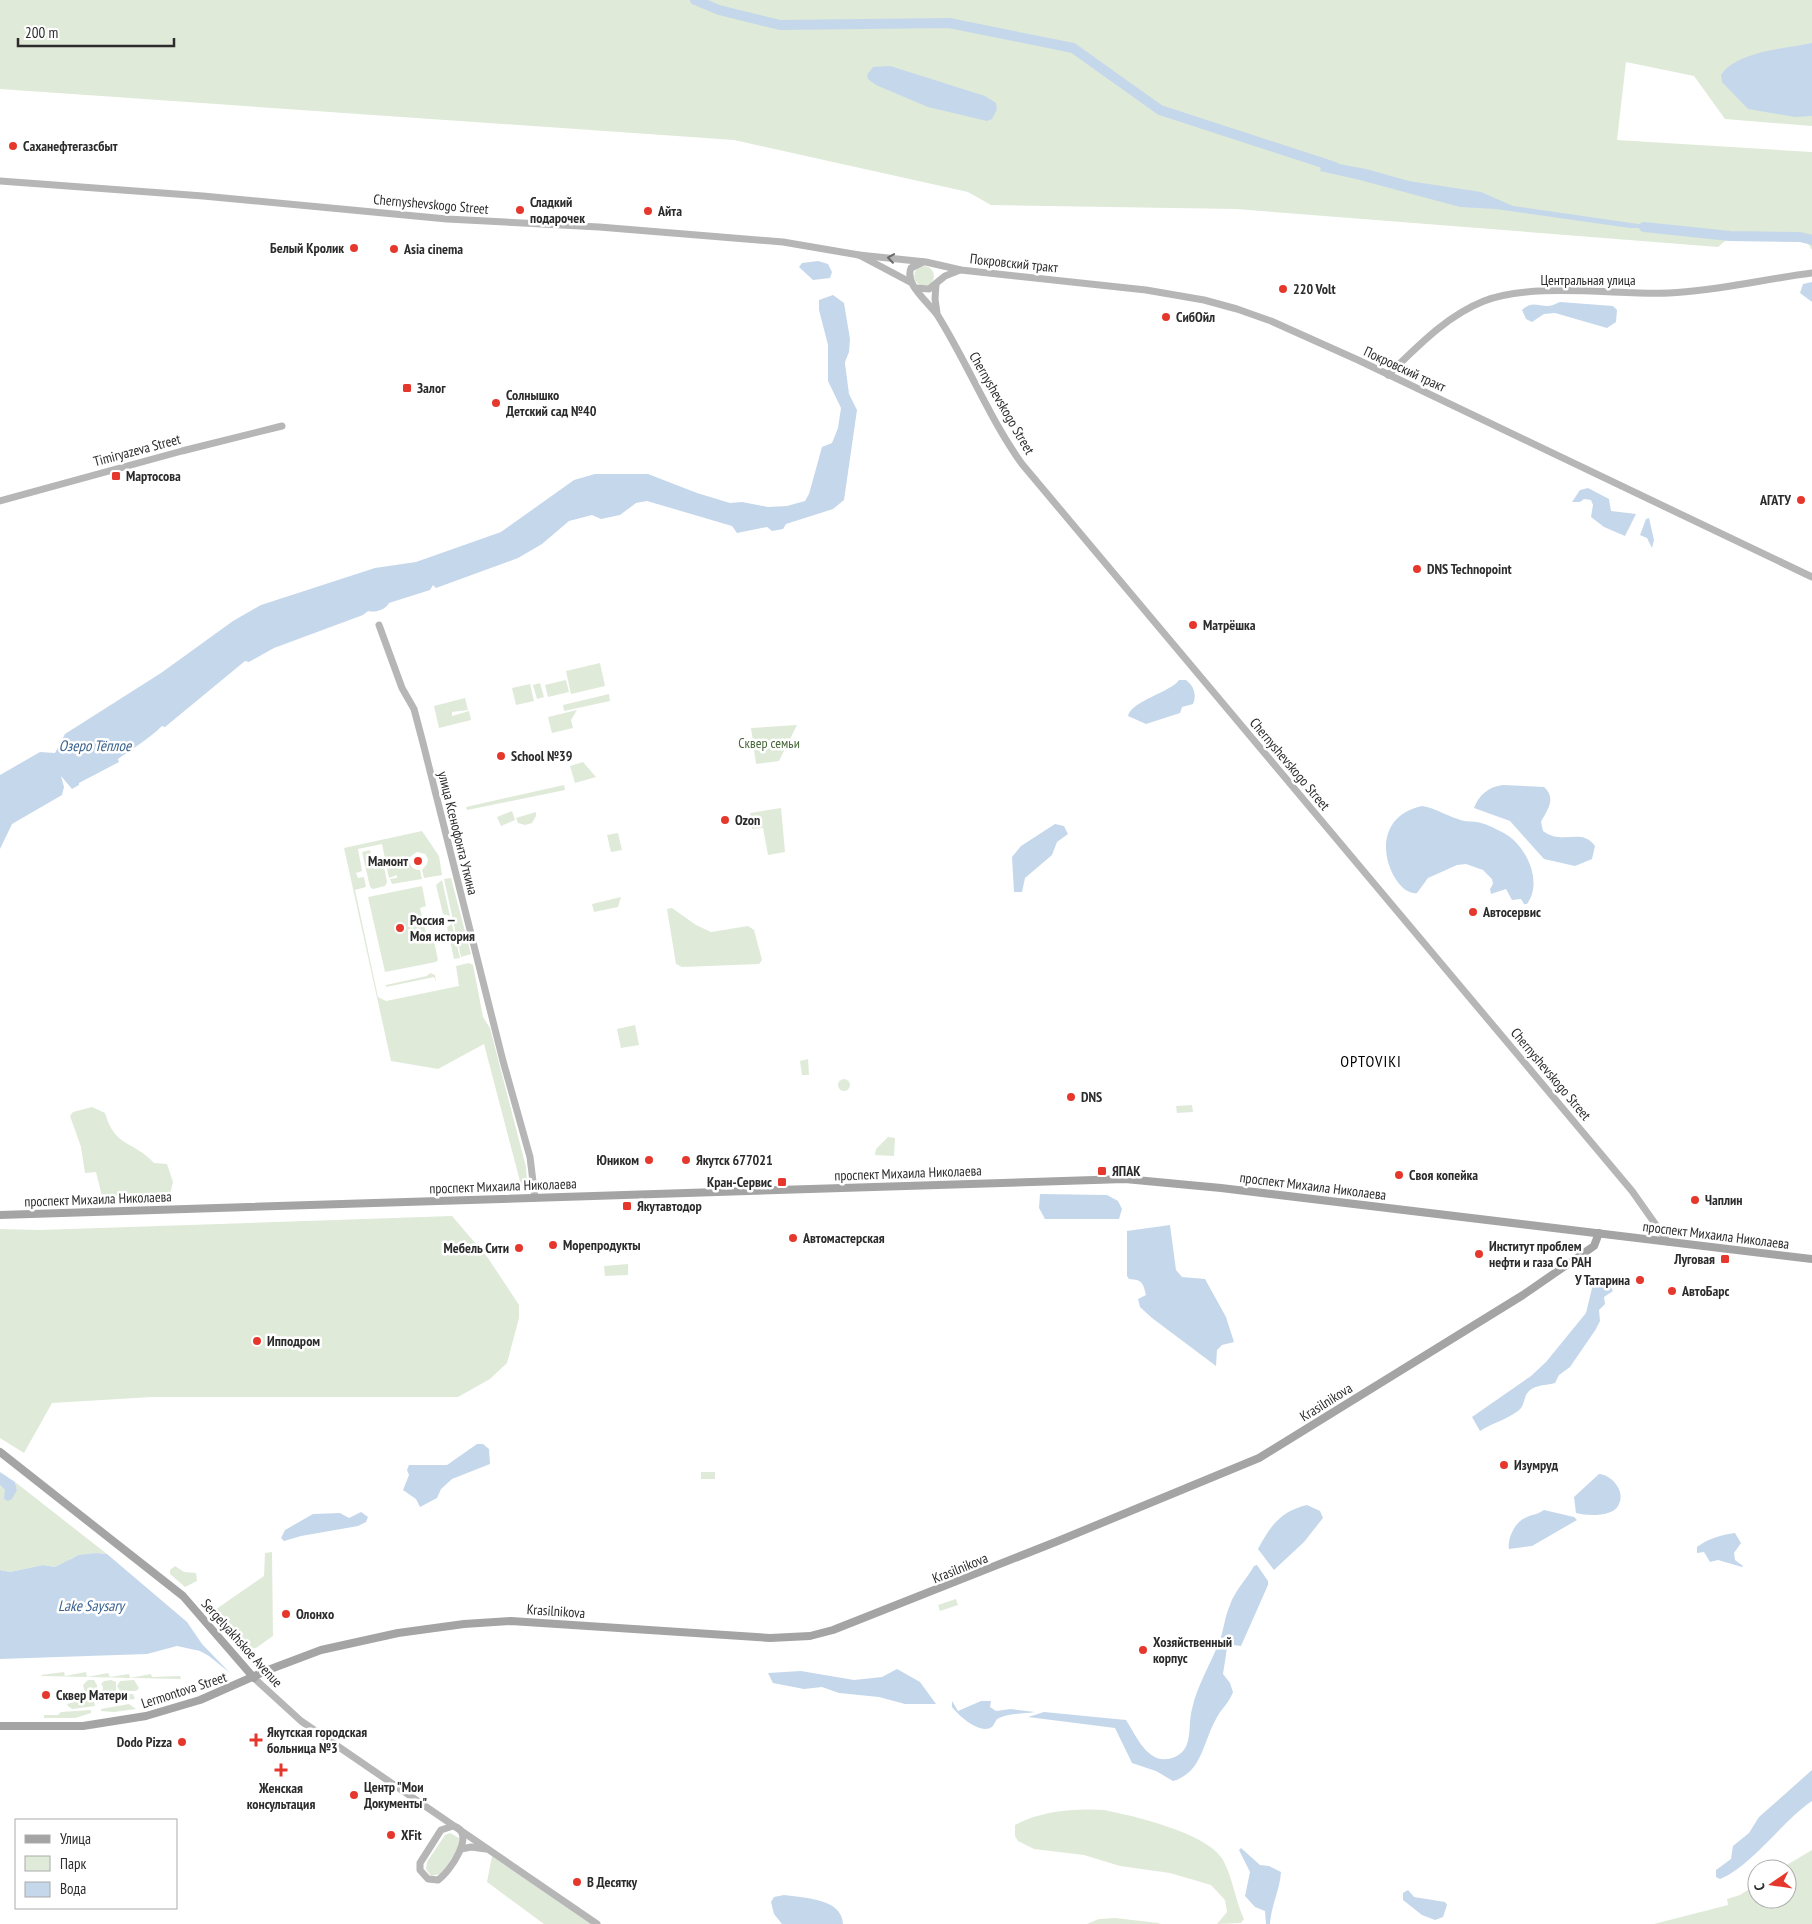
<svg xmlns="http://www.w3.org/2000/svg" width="1812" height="1924" font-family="'PT Sans Narrow',sans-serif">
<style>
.green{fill:#e0ead9}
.water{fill:#c5d7eb}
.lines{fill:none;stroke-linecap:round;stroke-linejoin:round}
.canal{stroke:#c5d7eb;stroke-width:5.5}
.river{stroke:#c5d7eb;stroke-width:10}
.secondary{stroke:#b6b6b6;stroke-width:7}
.primary{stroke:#a4a4a4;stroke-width:8}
.oneway{stroke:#6a6a6a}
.poi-dot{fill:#e6372c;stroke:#fff;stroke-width:2}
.labels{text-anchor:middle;stroke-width:5;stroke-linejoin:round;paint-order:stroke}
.poi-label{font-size:14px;font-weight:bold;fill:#2c2c2c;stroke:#fff;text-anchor:start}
.street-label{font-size:14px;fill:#2c2c2c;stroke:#fff}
.park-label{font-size:14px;fill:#49683a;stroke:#fff}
.water-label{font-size:15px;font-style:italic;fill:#3b628e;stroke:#fff}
.quarter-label{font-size:16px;letter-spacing:1px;fill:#000;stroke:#fff}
</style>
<rect width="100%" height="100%" fill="#fff"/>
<g class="green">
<polygon points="0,0 1812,0 1812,126 1725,119 1694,76 1626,62 1617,140 1812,152 1812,250 1802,234 1777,233 1731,236 1718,247 1236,209 991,205 968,192 734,140 0,89"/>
<circle cx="924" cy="276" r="10"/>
<polygon points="600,663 605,686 571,694 566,671"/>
<polygon points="566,680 569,692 548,697 545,685"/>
<polygon points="540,683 544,697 537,699 533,685"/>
<polygon points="530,684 534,701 516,705 512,688"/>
<polygon points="609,694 610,701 564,711 563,705"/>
<polygon points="465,698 468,710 452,712 452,716 469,711 471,720 439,728 434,706"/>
<polygon points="577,710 571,720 573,728 552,733 548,717"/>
<polygon points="797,725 779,761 756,764 751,728"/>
<polygon points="583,762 596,777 575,783 570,766"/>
<polygon points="564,785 565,790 467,810 466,807"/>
<polygon points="781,808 785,852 768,855 763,828 752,829 750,813"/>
<polygon points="512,811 515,820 501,826 497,817"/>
<polygon points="536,812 536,816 532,823 525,825 518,823 516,818"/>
<path d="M422 831 439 856 442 875 424 878 422 870 427 864 428 859 425 854 417 852 410 857C408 864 412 870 420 870L422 879 392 884 390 879 397 878V875L389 878 382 844 358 849 362 871 356 873 358 878 364 877 366 887 355 890 378 997 386 1001 459 986 456 966 469 963 473 965 483 1017 490 1028 526 1167 527 1182 522 1189 484 1044 438 1069 391 1061 344 848Z"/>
<polygon points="618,833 622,850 611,852 607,835"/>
<polygon points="370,850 374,869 384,867 387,882 385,886 373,889 370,887 362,852"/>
<polygon points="451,878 471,954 461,957 444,879"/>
<polygon points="442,880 450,916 443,914 436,885"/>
<polygon points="422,886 426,906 420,908 428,942 434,941 438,960 436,962 385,972 368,897"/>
<polygon points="621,897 618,907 594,912 592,904"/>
<polygon points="672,908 696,925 711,932 748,926 754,930 762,960 759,964 682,967 676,964 667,909"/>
<polygon points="452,924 460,958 454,959 447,927"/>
<polygon points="430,973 435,975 436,982 434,977 386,987 386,985 427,976"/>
<polygon points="635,1025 639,1045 621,1048 617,1029"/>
<polygon points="808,1059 809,1075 802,1075 800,1061"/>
<circle cx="844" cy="1085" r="6"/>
<polygon points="1192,1105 1193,1112 1177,1113 1176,1106"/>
<path d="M92 1107 105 1113C115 1148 133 1140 154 1163L167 1164 173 1182 169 1198 112 1202 102 1196 96 1172 85 1173 81 1147 70 1116 73 1112Z"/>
<polygon points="888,1137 895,1138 894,1156 875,1155 876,1149"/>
<polygon points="452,1216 488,1258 519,1305 519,1318 507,1363 490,1379 458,1397 152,1397 52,1403 24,1453 0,1438 0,1229 40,1230"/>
<polygon points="628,1264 628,1275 605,1276 604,1266"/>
<rect x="701" y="1472" width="14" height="7"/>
<polygon points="15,1482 107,1554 96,1553 72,1558 66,1563 55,1567 43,1565 10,1572 0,1570 0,1485 5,1490 17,1490"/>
<polygon points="272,1552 273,1636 256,1648 247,1649 233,1640 212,1612 264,1576 265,1553"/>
<polygon points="175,1566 184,1572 196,1573 197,1581 185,1587 170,1574 170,1570"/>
<polygon points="956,1599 958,1605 940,1611 938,1605"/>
<polygon points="64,1672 65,1676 86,1672 87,1677 108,1673 110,1677 129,1674 130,1678 151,1674 152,1677 180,1676 181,1679 42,1676 41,1675"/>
<polygon points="88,1680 94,1680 97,1685 97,1697 86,1696 83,1685"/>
<polygon points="111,1680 116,1682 116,1694 105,1695 102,1693 103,1687 101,1684 104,1681"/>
<polygon points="134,1680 139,1688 136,1691 120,1691 117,1686 120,1681"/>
<polygon points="127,1694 133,1694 135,1699 114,1701 111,1698"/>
<polygon points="85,1699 94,1701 95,1706 72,1709 68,1706 67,1704"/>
<polygon points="129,1704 136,1709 114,1712 101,1711 101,1709"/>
<polygon points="91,1710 91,1713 75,1718 44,1718 44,1715 58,1715 61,1712"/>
<path d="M1104 1810C1134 1816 1203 1832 1221 1857 1232 1873 1235 1900 1244 1919L1241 1923 1217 1924 1227 1912 1225 1900 1211 1885 1170 1873 1120 1866 1084 1855 1034 1849 1018 1841 1015 1836V1825C1039 1811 1076 1808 1104 1810Z"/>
<polygon points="450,1833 459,1838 460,1846 441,1874 431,1876 426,1869 427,1862 445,1835"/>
<polygon points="1812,1850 1812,1924 1654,1924 1728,1905 1727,1899 1740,1895 1757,1884 1757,1899 1787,1899 1787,1869 1780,1869"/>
<polygon points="492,1856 591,1924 544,1924 487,1882"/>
<polygon points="1115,1918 1158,1923 1161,1924 1087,1924 1099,1919"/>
</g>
<g class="water">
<path d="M1812 43V116L1795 117 1748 109 1722 82 1721 75C1738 51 1784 49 1812 43Z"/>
<polygon points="890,66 985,96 996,103 997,109 992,119 987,121 928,107 876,85 868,79 867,75 873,67"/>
<polygon points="1323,161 1366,169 1409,181 1481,192 1513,206 1652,226 1656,228 1630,228 1496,209 1460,207 1356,179 1320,171"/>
<polygon points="818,261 828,264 832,272 830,278 813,280 799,267 802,263"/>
<polygon points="1812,282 1812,302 1800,293 1803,284"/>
<path d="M833 295 844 303 850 339 849 352 841 372 843 382 857 410 844 500 833 509 786 524 783 529 772 531 767 527 737 533 732 526 647 501 636 503 620 515 601 519 592 515 569 521 542 544 518 558 436 588 433 585 430 590 389 603C385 610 375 613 368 611L363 615 274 648 249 662 245 661 165 727 162 726C149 739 133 748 118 759L119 762 79 783V785L72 789 61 776 64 787 62 795 12 824 0 849V775L40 752 55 753 65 734 161 673 233 621 261 605 375 568 416 562 501 532 574 480 595 474H648L697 493 730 503 742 502 768 507 787 506 805 501 809 494 822 447 832 443 838 428 841 408 828 381V345L819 310V300Z"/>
<path d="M1560 302 1613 306 1617 310 1616 322 1607 328 1555 313 1544 314 1532 322 1526 319 1522 310C1532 301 1537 306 1548 306 1552 306 1557 303 1560 302Z"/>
<polygon points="1588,488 1609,499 1611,511 1636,514 1625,536 1604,527 1591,517 1593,505 1591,500 1584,499 1580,502 1572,502 1580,490"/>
<polygon points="1649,518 1654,540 1652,548 1647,538 1640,535 1646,519"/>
<path d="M1179 680H1186C1194 686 1197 695 1193 704L1182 707 1180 713 1146 724 1128 716C1131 701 1171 692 1179 680Z"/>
<path d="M1503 785 1544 787C1557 799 1547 810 1541 822L1543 831C1563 846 1581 827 1595 846L1592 859 1575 866 1544 859 1510 821 1474 808C1479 795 1488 787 1503 785Z"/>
<path d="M1422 806C1435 808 1445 815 1458 819 1464 822 1470 821 1476 822 1485 823 1494 828 1502 832 1525 843 1544 881 1527 904H1524L1521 899 1512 900 1506 889 1491 894 1490 889 1493 884 1492 879 1483 870 1466 864 1457 865 1428 878 1417 893C1393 898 1359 820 1422 806Z"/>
<polygon points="1055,824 1064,826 1068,834 1057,842 1052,855 1025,878 1022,892 1014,892 1012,857 1021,846"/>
<polygon points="1040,1194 1107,1195 1118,1201 1122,1209 1119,1219 1045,1219 1039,1208"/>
<path d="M1170 1225 1176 1270 1182 1277 1205 1279 1226 1317 1234 1342 1222 1345 1217 1350 1216 1366 1152 1318 1140 1307 1138 1299 1146 1295C1143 1282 1142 1280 1129 1279L1127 1276C1127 1261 1127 1245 1127 1231Z"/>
<path d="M1601 1281 1609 1284 1613 1291 1604 1297 1605 1304 1599 1310 1600 1321 1596 1329 1570 1367 1559 1375 1555 1383C1545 1386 1529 1384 1525 1398 1523 1404 1523 1407 1518 1411 1506 1420 1492 1423 1480 1431L1472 1417 1531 1376 1546 1362 1586 1313 1593 1284Z"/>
<polygon points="477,1444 483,1444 489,1449 490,1464 452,1479 441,1489 437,1498 420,1507 416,1499 403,1490 409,1475 407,1470 409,1465 447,1465"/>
<polygon points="0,1472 15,1482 17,1490 12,1499 8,1501 4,1499 5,1490 0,1485"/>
<path d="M1599 1474C1612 1475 1627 1492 1618 1506 1612 1517 1587 1516 1576 1513L1574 1497Z"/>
<path d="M1307 1505 1320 1511 1323 1518 1304 1542 1274 1570 1258 1549C1270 1526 1281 1511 1307 1505Z"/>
<path d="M1544 1510 1574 1517 1577 1520 1532 1546 1509 1549C1507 1539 1515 1522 1525 1518 1532 1514 1537 1515 1544 1510Z"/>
<polygon points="361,1512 368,1517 366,1522 358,1526 301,1536 284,1541 281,1538 285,1530 313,1514 340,1513 349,1518"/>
<path d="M1735 1533 1741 1543 1734 1553 1735 1560 1743 1566 1742 1567 1718 1560 1710 1562 1704 1552 1697 1553V1547C1709 1538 1721 1535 1735 1533Z"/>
<polygon points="96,1553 107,1554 187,1622 202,1644 230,1673 209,1656 200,1651 177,1646 147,1654 0,1659 0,1570 10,1572 43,1565 55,1567 79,1555"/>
<path d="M1257 1565 1268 1581V1585L1241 1646 1233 1645 1227 1648 1223 1674 1230 1683 1233 1692C1229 1703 1221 1709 1216 1719 1203 1742 1202 1773 1173 1781L1156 1771 1132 1763 1115 1728 1028 1717 1044 1712 1126 1720C1136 1735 1148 1766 1172 1758 1195 1751 1187 1726 1192 1709 1197 1686 1209 1667 1218 1645 1224 1632 1224 1618 1230 1605 1235 1590 1247 1579 1254 1566Z"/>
<polygon points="897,1669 920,1682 936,1704 905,1704 879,1697 839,1693 822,1687 804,1689 773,1683 768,1673 801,1671 854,1680 882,1677"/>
<path d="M952 1701 958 1711 981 1701H991L990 1707 996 1711 1011 1709 1035 1712C1023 1714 1010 1713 999 1718 995 1720 995 1724 992 1727 980 1735 959 1716 952 1707Z"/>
<path d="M1812 1770V1801C1781 1822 1753 1865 1720 1879L1716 1877V1870L1731 1859 1733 1846 1749 1833 1759 1817Z"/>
<path d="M1241 1848 1260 1865 1269 1866 1281 1872C1280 1890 1271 1905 1270 1924H1266L1265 1911 1255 1907 1245 1896 1250 1872 1239 1850Z"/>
<polygon points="1408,1890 1414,1897 1445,1902 1447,1905 1443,1917 1435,1920 1422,1915 1403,1900 1403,1893"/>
<path d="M784 1895C804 1898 842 1898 843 1924H782L774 1914 771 1902 774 1897Z"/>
</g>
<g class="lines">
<polyline class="canal" points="842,362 846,392"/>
<g class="river">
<polyline points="695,0 719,10 780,25 949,23 1073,48 1160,110 1335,167"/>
<polyline points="1644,227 1730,236 1800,237 1812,240"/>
</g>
<g class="secondary">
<polyline points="0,181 203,196 447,219 599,227 783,242 859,255 910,282"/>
<polyline points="859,255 926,262 961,270 1146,290 1204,300 1237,309 1271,321 1358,360 1812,577"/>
<path d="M923 262 911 268C904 285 929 302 938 316 968 364 989 418 1022 464L1632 1191 1668 1242"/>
<polyline points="936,284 935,299 937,313"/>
<polyline points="916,288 929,289 945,276 960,270"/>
<path d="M1388 375C1417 347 1446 316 1484 301 1532 282 1616 295 1669 293 1717 291 1764 279 1812 273"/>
<polyline points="0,501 182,451 282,426"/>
<polyline points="379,625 402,688 414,709 423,743 503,1061 530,1157 535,1198"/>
<polyline points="254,1678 301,1721 597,1924"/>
<path d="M453 1826C478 1832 449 1873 438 1880L428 1879 420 1870V1863L441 1830Z"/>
<polyline points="461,1849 471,1847 486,1849"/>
</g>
<g class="primary">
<polyline points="0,1215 1125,1179 1221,1188 1812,1259"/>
<polyline points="0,1452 183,1596 254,1678"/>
<polyline points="0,1726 83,1726 146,1716 200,1700 268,1670 321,1650 398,1633 464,1624 511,1621 770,1638 810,1636 833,1630 1058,1541 1259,1458 1523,1295 1594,1246 1599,1233"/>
</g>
</g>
<defs><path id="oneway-chevron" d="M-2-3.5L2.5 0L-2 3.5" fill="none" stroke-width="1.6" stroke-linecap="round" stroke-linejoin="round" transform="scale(1.25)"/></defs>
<use class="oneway" href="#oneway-chevron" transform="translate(891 258) rotate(-172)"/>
<g class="poi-dot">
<circle cx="13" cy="146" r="5"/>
<circle cx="520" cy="210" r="5"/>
<circle cx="648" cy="211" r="5"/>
<circle cx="354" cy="248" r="5"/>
<circle cx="394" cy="249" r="5"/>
<circle cx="1283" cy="289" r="5"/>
<circle cx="1166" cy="317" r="5"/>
<rect x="402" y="383" width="10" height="10" rx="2.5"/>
<circle cx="496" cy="403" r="5"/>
<rect x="111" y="471" width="10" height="10" rx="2.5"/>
<circle cx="1801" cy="500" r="5"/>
<circle cx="1417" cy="569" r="5"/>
<circle cx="1193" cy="625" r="5"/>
<circle cx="501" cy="756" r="5"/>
<circle cx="725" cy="820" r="5"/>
<circle cx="418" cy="861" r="5"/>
<circle cx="1473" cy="912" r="5"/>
<circle cx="400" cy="928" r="5"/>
<circle cx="1071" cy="1097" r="5"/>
<circle cx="649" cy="1160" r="5"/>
<circle cx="686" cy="1160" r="5"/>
<rect x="1097" y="1166" width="10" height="10" rx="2.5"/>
<circle cx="1399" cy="1175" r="5"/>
<rect x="777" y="1177" width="10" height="10" rx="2.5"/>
<circle cx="1695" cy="1200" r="5"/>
<rect x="622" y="1201" width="10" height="10" rx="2.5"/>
<circle cx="793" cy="1238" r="5"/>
<circle cx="553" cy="1245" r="5"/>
<circle cx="519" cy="1248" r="5"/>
<circle cx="1479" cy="1254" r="5"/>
<rect x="1720" y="1254" width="10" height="10" rx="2.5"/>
<circle cx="1640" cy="1280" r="5"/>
<circle cx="1672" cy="1291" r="5"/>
<circle cx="257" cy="1341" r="5"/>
<circle cx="1504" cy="1465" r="5"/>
<circle cx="286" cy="1614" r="5"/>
<circle cx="1143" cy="1650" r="5"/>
<circle cx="46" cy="1695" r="5"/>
<path d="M253.5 1732.5h5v5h5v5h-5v5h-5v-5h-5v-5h5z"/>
<circle cx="182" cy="1742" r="5"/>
<path d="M278.5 1762.5h5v5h5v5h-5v5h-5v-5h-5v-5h5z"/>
<circle cx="354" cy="1795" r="5"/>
<circle cx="391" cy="1835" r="5"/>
<circle cx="577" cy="1882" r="5"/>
</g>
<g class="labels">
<g class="poi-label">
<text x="23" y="151">Саханефтегазсбыт</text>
<text x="530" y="207">Сладкий<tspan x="530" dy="16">подарочек</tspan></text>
<text x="658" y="216">Айта</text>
<text x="344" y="253" text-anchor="end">Белый Кролик</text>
<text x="404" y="254">Asia cinema</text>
<text x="1293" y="294">220 Volt</text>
<text x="1176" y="322">СибОйл</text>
<text x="417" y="393">Залог</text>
<text x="506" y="400">Солнышко<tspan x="506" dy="16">Детский сад №40</tspan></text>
<text x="126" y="481">Мартосова</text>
<text x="1791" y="505" text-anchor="end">АГАТУ</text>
<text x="1427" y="574">DNS Technopoint</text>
<text x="1203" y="630">Матрёшка</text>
<text x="511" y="761">School №39</text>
<text x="735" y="825">Ozon</text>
<text x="408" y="866" text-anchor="end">Мамонт</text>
<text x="1483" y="917">Автосервис</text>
<text x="410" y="925">Россия —<tspan x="410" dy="16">Моя история</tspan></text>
<text x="1081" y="1102">DNS</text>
<text x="639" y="1165" text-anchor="end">Юником</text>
<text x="696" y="1165">Якутск 677021</text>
<text x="1112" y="1176">ЯПАК</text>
<text x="1409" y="1180">Своя копейка</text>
<text x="772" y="1187" text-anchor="end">Кран-Сервис</text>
<text x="1705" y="1205">Чаплин</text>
<text x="637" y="1211">Якутавтодор</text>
<text x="803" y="1243">Автомастерская</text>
<text x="563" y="1250">Морепродукты</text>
<text x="1489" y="1251">Институт проблем<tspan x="1489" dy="16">нефти и газа Со РАН</tspan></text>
<text x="509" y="1253" text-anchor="end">Мебель Сити</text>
<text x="1715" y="1264" text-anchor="end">Луговая</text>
<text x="1630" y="1285" text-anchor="end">У Татарина</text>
<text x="1682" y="1296">АвтоБарс</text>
<text x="267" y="1346">Ипподром</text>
<text x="1514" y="1470">Изумруд</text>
<text x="296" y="1619">Олонхо</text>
<text x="1153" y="1647">Хозяйственный<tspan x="1153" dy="16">корпус</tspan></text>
<text x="56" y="1700">Сквер Матери</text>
<text x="267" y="1737">Якутская городская<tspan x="267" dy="16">больница №3</tspan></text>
<text x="172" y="1747" text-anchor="end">Dodo Pizza</text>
<text x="364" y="1792">Центр "Мои<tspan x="364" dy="16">Документы"</tspan></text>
<text x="281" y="1793" text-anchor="middle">Женская<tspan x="281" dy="16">консультация</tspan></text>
<text x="401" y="1840">XFit</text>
<text x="587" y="1887">В Десятку</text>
</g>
<g class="street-label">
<text transform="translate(431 204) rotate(5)" y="5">Chernyshevskogo Street</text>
<text transform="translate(1014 263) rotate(6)" y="5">Покровский тракт</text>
<text x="1588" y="285">Центральная улица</text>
<text transform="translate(1405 369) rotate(25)" y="5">Покровский тракт</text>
<text transform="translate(1002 403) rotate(60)" y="5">Chernyshevskogo Street</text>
<text transform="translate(137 450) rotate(-15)" y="5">Timiryazeva Street</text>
<text transform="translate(1290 764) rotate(50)" y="5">Chernyshevskogo Street</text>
<text transform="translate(458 833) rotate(76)" y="5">улица Ксенофонта Уткина</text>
<text transform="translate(1551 1074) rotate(50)" y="5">Chernyshevskogo Street</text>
<text transform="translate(908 1173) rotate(-2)" y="5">проспект Михаила Николаева</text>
<text transform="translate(503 1186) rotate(-2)" y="5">проспект Михаила Николаева</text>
<text transform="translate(1313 1186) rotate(7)" y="5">проспект Михаила Николаева</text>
<text transform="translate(98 1199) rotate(-2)" y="5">проспект Михаила Николаева</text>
<text transform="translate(1716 1235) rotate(7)" y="5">проспект Михаила Николаева</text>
<text transform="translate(1326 1402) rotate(-32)" y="5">Krasilnikova</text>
<text transform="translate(960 1568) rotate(-22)" y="5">Krasilnikova</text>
<text transform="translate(556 1611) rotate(4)" y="5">Krasilnikova</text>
<text transform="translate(242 1643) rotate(48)" y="5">Sergelyakhskoe Avenue</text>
<text transform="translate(184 1690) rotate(-18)" y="5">Lermontova Street</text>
</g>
<g class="park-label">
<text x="769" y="748">Сквер семьи</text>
</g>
<g class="water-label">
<text x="95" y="751">Озеро Тёплое</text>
<text x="91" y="1611">Lake Saysary</text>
</g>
<g class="quarter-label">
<text x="1371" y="1067">OPTOVIKI</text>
</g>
</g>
<rect x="15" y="1819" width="162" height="90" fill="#ffffff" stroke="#ababab"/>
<rect x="25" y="1835" width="25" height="8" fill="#a4a4a4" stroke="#ababab"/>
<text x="60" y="1844" font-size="15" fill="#2c2c2c">Улица</text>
<rect x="25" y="1856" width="25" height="15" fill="#e0ead9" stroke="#ababab"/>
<text x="60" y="1869" font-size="15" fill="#2c2c2c">Парк</text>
<rect x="25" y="1882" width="25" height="15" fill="#c5d7eb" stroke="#ababab"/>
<text x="60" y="1894" font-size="15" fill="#2c2c2c">Вода</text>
<g transform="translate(1772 1884) rotate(257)"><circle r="24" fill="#ffffff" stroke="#ababab"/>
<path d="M0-4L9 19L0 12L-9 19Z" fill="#e6372c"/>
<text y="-8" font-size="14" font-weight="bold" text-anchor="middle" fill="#2c2c2c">С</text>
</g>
<path d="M18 38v8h156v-8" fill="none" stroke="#2c2c2c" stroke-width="2.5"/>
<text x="25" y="38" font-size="15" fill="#2c2c2c" stroke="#ffffff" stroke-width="4" paint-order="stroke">200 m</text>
</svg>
